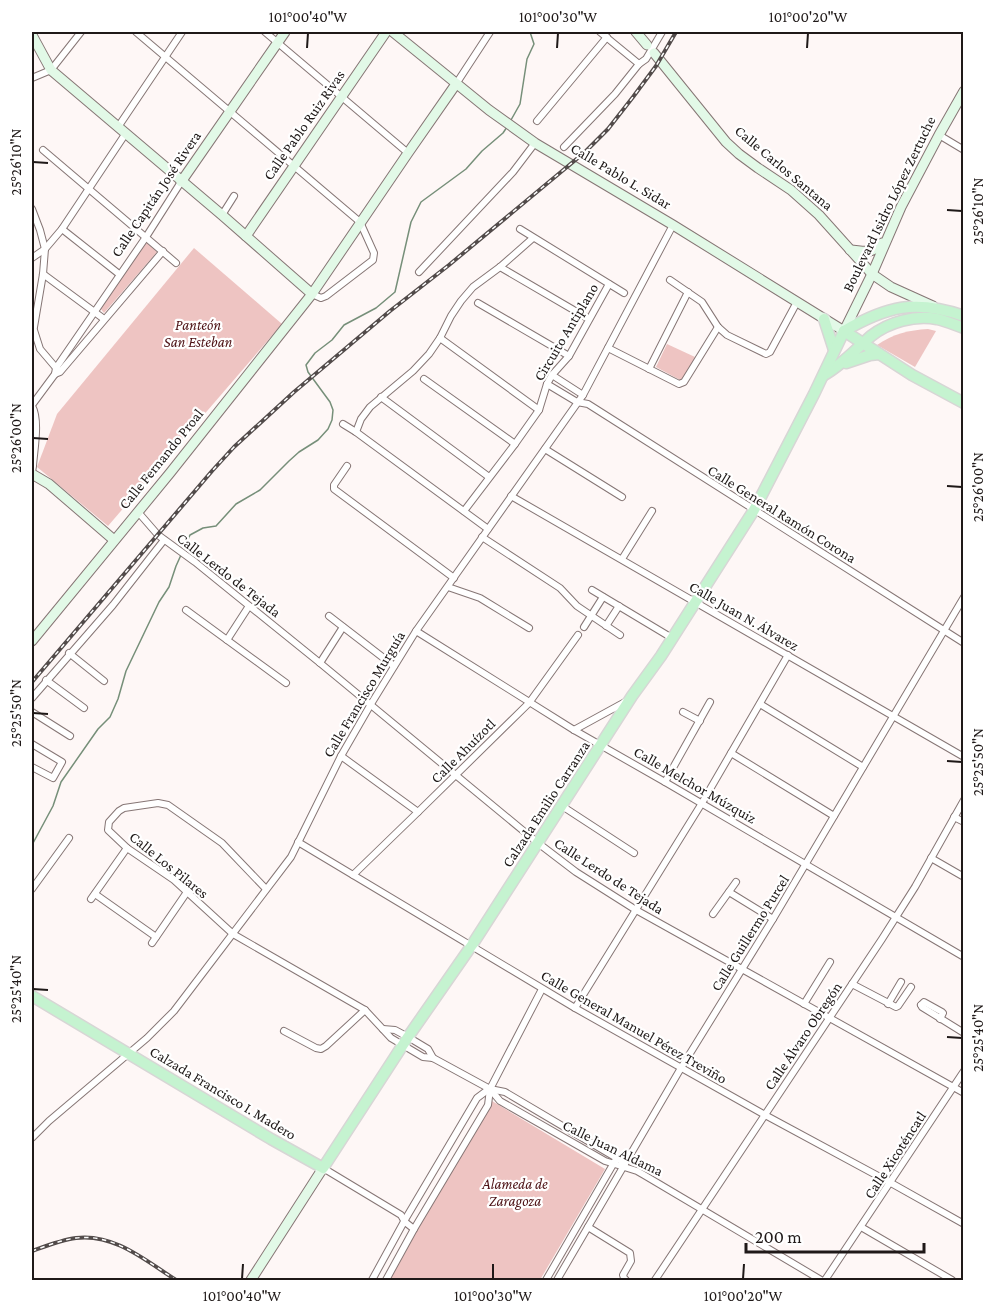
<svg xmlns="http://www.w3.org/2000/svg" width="995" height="1312" font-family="'Crimson Pro',serif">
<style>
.green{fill:#eec4c2}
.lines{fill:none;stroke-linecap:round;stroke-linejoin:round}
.stream{stroke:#768f79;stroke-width:1.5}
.street-casing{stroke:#867675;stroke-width:8}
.secondary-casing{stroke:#867675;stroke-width:11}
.primary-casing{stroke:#d7d6d5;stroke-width:13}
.street{stroke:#fff;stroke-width:6}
.secondary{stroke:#e2f9e7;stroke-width:9}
.primary{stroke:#c5f3d0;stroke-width:10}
.rail-casing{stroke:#524b4a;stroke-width:4}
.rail{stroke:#fff;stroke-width:1.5;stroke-dasharray:4.5;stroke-linecap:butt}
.ticks{fill:none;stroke:#1f1918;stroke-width:2}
.labels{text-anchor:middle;stroke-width:4.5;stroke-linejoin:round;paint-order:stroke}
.street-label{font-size:15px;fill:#1f1918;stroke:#fff}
.park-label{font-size:15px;font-style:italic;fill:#4e1316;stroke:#fff}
.neatline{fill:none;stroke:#1f1918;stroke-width:2}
.ticks-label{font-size:15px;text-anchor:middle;fill:#1f1918}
</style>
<rect width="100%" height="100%" fill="#fef7f6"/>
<g class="green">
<polygon points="146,242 157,252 104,313 100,308"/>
<polygon points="194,248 282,324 108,526 37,467 57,414"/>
<path d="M928 329 936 331 915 367 877 345C893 334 909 330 928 329Z"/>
<polygon points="667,344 695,357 682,381 656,367"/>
<polygon points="492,1101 605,1169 540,1280 387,1280"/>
</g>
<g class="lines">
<g class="stream">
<polyline points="511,120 520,104 527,59 534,44 530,32"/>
<polyline points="183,551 190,535 203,528 216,526 236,504 260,490 289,461 299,452 318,440 328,429 332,420 333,410 330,402 308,372 306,365 315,353 332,340 344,325 376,308 395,292 411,222 421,202 466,169 482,151 503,133 507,127"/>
<polyline points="32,845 53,806 61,782 98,729 110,717 118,699 126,671 159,602 169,587 176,566 181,555"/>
</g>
<g class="street-casing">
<g id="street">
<polyline points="136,32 360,222 374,253 373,260 326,296 321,298 312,294"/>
<polyline points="265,32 408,153"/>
<polyline points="600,32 639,64"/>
<polyline points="32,78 51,70 81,32"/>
<polyline points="456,84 490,32"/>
<polyline points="537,121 607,37"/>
<polyline points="118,127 182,32"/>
<polyline points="939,135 964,150"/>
<polyline points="564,147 615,94 639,64 646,59 662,32"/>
<polyline points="43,150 176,263"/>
<polyline points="32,209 40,230 45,249 43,274 34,327"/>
<polyline points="222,215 234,196"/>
<polyline points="62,229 119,274"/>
<polyline points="520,229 624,293"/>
<polyline points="32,258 45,249 62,229 126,133"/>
<polyline points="500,267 589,319"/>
<polyline points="419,272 513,172 535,143"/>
<polyline points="43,274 104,319"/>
<polyline points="670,280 702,302 718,327 727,335 766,354 770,352 797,302"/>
<polyline points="478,303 569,356"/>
<polyline points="32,324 40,349 57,369"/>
<polyline points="440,338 539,410"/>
<polyline points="608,348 679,384 684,382 718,327"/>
<polyline points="649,369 688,292"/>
<polyline points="55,374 56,368 146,237 181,182"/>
<polyline points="552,375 583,395"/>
<polyline points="424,379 515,444"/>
<polyline points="547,384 577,402 588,404 964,643"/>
<polyline points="381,397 489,477"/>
<polyline points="32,405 55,374 60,372 163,251"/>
<path d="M32 406C40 420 34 450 33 466L32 472"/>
<polyline points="343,424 356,432 488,529"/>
<polyline points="356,432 361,419 370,407 413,371 429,354 440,338 451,316 461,301 473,287 500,267 533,238"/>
<polyline points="545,449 622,497"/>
<polyline points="347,466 334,485 334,489 454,578"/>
<polyline points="511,496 964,757"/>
<polyline points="464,511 515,444 539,410 547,384 552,375 569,356 609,284"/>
<polyline points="138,512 158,535 195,562 320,663 538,843 576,872 636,910 964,1093"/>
<polyline points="482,537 560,588 577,606 620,635"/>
<polyline points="622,559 652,511"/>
<polyline points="448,587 480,598 529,628"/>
<polyline points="592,590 672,638"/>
<polyline points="186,610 286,683"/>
<polyline points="329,616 394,666"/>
<polyline points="606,626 619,606"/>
<polyline points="584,627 603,597"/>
<polyline points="416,631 574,730 665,782 964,957"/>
<polyline points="227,640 249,606"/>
<polyline points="69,653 104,681"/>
<polyline points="320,663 343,627"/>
<polyline points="46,680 84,708"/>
<polyline points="32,698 113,605 164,540"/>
<polyline points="760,704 863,767"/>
<polyline points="32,712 70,736"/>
<polyline points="683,712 700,721"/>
<polyline points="574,730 627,701"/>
<polyline points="32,744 62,762 53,778 32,767"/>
<polyline points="731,753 834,816"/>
<polyline points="341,756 418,812"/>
<polyline points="665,782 710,702"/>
<polyline points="562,806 634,853"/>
<polyline points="954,817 964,822"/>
<polyline points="298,842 575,1008 765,1115 891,1183 964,1224"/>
<polyline points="931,858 964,877"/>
<polyline points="353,875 418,812 529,703 578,635"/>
<polyline points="32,889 69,838"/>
<polyline points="266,889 222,843 168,805 158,803 124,808 119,811 109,822 108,830 127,848 174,880 233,934 365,1010 391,1038 423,1057 433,1058 490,1089 505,1092 625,1163"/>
<polyline points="729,892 773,919"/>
<polyline points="95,894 156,937"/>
<polyline points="91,899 127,848"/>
<polyline points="713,914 736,882"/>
<polyline points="152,943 187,892"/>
<polyline points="852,984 896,1007 898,1006 911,987"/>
<polyline points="804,1004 830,962"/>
<polyline points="888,1004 901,982"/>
<polyline points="921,1005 922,1007 964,1033"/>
<polyline points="921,1005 924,1002 942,1012 943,1013 940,1019"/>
<polyline points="575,1008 702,803 788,655"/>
<polyline points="383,1029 395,1030 408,1037 428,1049 433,1058"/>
<polyline points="284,1031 316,1048 321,1049 326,1046 365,1010"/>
<polyline points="490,1089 500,1101 605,1161 637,1171 644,1175 821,1280"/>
<polyline points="32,1138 49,1121 147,1038 174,1011 291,857 341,756 371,704 416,631 583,395 673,225"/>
<polyline points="323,1168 401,1215 405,1222 414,1229"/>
<polyline points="588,1227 630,1253 631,1261 623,1275 624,1278 626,1280"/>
<polyline points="861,1227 952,1280"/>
<polyline points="372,1280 406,1218 477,1098 489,1089"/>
<polyline points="386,1280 414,1229 488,1105 490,1089 542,989"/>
<polyline points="546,1280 615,1161"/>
<polyline points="557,1280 681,1068 773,919 964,597"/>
<polyline points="655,1280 882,939 915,887 964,800"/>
<polyline points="825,1280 964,1071"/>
</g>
</g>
<g class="secondary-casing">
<g id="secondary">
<polyline points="393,32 489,110 535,143 673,225 844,331 872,274 901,207 939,135 964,91"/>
<polyline points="636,32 647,45"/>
<polyline points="32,35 51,70 222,215 312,294"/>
<polyline points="654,53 726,142 739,154 758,168 791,190 819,215 872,274 891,287 933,306"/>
<polyline points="181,182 285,32"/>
<polyline points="246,236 386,32"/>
<path d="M850 250C865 251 871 255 882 243"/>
<polyline points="32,474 49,484 114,540"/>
<polyline points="32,641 170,473 312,294 408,153 456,84"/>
<polyline points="251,1280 323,1168"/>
</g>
</g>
<g class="primary-casing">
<g id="primary">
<polyline points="824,319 834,350"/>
<polyline points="844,331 912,375 964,403"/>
<path d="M844 331C887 306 916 299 964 316"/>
<polyline points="846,363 870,355 879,354"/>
<path d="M824 375C842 365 855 350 871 336 889 322 914 315 937 319 946 321 955 325 964 328"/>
<polyline points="32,996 271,1139 323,1168 408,1037 472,945 632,696 661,656 754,510 814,394 844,331"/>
</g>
</g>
<use href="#street" class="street"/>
<use href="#secondary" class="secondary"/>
<use href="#primary" class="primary"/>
<g class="rail-casing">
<g id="rail">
<polyline points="32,682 212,471 234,447 294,392 390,311 449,265 585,152 608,129 633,97 656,66 676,32"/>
<path d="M32 1251C46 1246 61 1240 76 1238 114 1233 146 1261 176 1280"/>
</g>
</g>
<use href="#rail" class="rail"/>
</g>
<path class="ticks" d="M307 48 308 33M557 48 558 33M807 48 808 33M33 162 48 163M947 210 962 211M33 438 48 439M947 486 962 487M33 713 48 714M947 761 962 762M33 989 48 990M947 1037 962 1038M242 1279 243 1264M493 1279V1264M743 1279 744 1264"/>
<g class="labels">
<g class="street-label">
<text transform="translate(304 125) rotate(-55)" y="5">Calle Pablo Ruiz Rivas</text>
<text transform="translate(784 168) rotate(40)" y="5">Calle Carlos Santana</text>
<text transform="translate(621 176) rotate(31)" y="5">Calle Pablo L. Sidar</text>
<text transform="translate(156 194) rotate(-56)" y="5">Calle Capitán José Rivera</text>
<text transform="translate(889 204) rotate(-64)" y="5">Boulevard Isidro López Zertuche</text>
<text transform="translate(566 332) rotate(-59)" y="5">Circuito Antiplano</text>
<text transform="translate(161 459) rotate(-51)" y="5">Calle Fernando Proal</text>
<text transform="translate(782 514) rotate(32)" y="5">Calle General Ramón Corona</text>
<text transform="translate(229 575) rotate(38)" y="5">Calle Lerdo de Tejada</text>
<text transform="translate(744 616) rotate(30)" y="5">Calle Juan N. Álvarez</text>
<text transform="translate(364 694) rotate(-59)" y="5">Calle Francisco Murguía</text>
<text transform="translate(463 751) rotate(-45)" y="5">Calle Ahuízotl</text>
<text transform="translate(695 785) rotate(30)" y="5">Calle Melchor Múzquiz</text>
<text transform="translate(546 804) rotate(-57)" y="5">Calzada Emilio Carranza</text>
<text transform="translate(169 865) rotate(39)" y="5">Calle Los Pilares</text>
<text transform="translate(609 876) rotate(33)" y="5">Calle Lerdo de Tejada</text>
<text transform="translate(750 933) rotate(-58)" y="5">Calle Guillermo Purcel</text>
<text transform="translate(634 1027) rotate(30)" y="5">Calle General Manuel Pérez Treviño</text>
<text transform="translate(803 1036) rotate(-56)" y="5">Calle Álvaro Obregón</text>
<text transform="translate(223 1093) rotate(31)" y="5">Calzada Francisco I. Madero</text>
<text transform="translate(613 1148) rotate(26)" y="5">Calle Juan Aldama</text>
<text transform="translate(895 1155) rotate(-57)" y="5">Calle Xicoténcatl</text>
</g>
<g class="park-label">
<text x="198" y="330">Panteón<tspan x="198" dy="17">San Esteban</tspan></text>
<text x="515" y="1189">Alameda de<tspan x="515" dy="17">Zaragoza</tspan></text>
</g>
</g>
<rect width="995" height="1312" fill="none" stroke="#ffffff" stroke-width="66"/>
<path d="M746 1243v9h178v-9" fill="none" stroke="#1f1918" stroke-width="3"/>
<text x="755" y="1243" font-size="18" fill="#1f1918" stroke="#ffffff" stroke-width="4.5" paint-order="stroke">200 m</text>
<rect x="33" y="33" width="929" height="1246" class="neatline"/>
<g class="ticks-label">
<text x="308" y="22">101°00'40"W</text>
<text x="558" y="22">101°00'30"W</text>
<text x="808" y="22">101°00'20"W</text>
<text transform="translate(16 162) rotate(-90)" y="5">25°26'10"N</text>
<text transform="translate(978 211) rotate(-90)" y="5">25°26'10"N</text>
<text transform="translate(16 438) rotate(-90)" y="5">25°26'00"N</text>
<text transform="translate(978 487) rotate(-90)" y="5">25°26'00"N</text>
<text transform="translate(16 713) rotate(-90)" y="5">25°25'50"N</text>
<text transform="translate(978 762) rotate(-90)" y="5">25°25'50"N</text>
<text transform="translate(16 989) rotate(-90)" y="5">25°25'40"N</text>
<text transform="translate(978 1038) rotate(-90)" y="5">25°25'40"N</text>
<text x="242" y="1301">101°00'40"W</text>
<text x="493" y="1301">101°00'30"W</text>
<text x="743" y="1301">101°00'20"W</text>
</g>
</svg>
